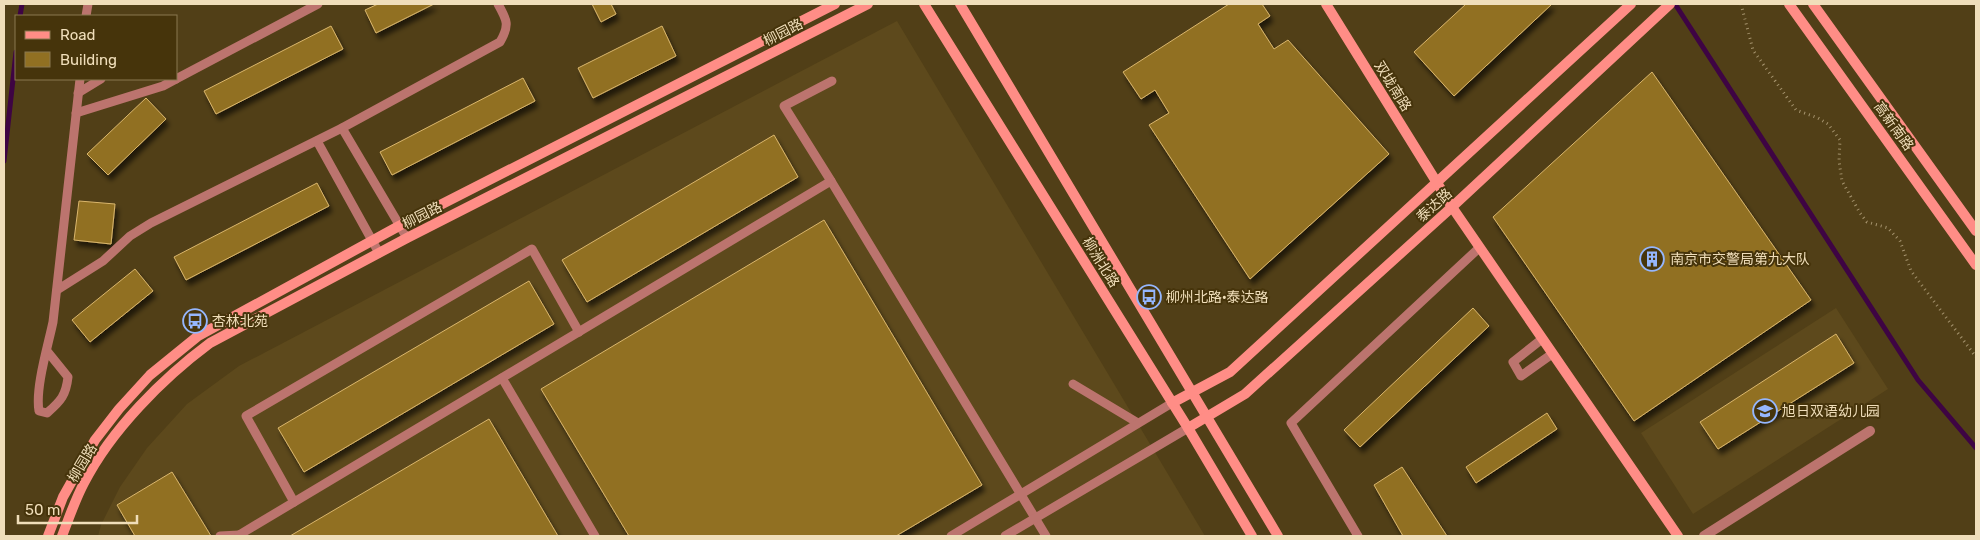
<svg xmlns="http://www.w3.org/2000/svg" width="1980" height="540" font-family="Rubik,'Noto Sans SC',sans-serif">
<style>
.built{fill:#5d491c}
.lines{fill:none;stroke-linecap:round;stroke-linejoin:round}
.stream{stroke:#3e0443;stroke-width:5}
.building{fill:#917022;stroke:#dab66c;filter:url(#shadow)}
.path{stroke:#a5936d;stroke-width:3;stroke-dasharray:1 4;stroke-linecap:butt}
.lane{stroke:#bc746e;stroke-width:9}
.street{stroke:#bc746e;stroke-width:10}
.secondary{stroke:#ff8d86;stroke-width:10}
.labels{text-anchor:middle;stroke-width:4;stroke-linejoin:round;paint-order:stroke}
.street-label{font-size:14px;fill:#f0deba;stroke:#46340b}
.poi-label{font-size:14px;fill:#f0deba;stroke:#46340b;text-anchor:start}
</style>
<defs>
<filter id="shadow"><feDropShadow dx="3" dy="5.5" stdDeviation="2.5" flood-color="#0009"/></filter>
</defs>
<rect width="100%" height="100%" fill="#513f17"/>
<g class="built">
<polygon points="897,21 1205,536 98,536 101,525 120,487 147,448 187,404 239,366"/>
<polygon points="1836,308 1888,389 1693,514 1641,433"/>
</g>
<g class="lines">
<g class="stream">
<polyline points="1675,4 1918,380 1976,448"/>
<polyline points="20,16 22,4"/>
<polyline points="4,161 16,52"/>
</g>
</g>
<g class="building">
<polygon points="378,4 434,4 376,33 365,10"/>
<polygon points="592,4 611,4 616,14 601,22"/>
<polygon points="1229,4 1262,4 1270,16 1258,24 1274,49 1288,40 1389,154 1250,279 1149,125 1169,113 1155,90 1141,99 1123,72"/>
<polygon points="1466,4 1552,4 1454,96 1414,52"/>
<polygon points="331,26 343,49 216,114 204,91"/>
<polygon points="662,26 676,56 593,98 578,68"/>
<polygon points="1652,72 1811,300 1634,421 1493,217"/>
<polygon points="523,78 535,101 392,175 380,152"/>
<polygon points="146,98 166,119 108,175 87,154"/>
<polygon points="774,135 798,177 587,302 562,260"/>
<polygon points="317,183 329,206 186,280 174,257"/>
<polygon points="79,201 115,204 111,244 74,240"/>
<polygon points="824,220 982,485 896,536 629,536 541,389"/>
<polygon points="135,269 153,291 90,342 72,320"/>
<polygon points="529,281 554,324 304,472 278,428"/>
<polygon points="1473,308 1489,326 1360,447 1344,430"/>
<polygon points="1836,334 1854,363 1718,449 1700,422"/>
<polygon points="1547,413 1557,429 1476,483 1466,467"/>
<polygon points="489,419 558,536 290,536"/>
<polygon points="1402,467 1447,536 1403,536 1374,485"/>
<polygon points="172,472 211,536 135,536 117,505"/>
</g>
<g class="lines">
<polyline class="path" points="1741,4 1753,50 1796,110 1818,118 1828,124 1840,140 1839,161 1842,181 1860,213 1867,222 1888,228 1900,241 1911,271 1976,357"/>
<g class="lane">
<polyline points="86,16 88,4"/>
<polyline points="176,79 318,4"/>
<polyline points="78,93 101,79"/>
<polyline points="76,113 163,86 176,79"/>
<polyline points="342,128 407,238"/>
<polyline points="317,141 379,253"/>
<polyline points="831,181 784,106 832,81"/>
<path d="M57 290 103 261 130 236 151 223 342 128 500 42C510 25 507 20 498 4"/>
<polyline points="1542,339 1513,362 1521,376 1552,354"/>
<path d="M47 351 68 377C66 395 61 401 47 413L39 411C35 388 48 346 53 322L80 79"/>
<polyline points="502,378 595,536"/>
<polyline points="1073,384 1138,423"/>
<polyline points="294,502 246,416 532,249 579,332"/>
<polyline points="220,536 239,535"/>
<polyline points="240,536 239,535 831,181 1046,536"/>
<polyline points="951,536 1172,403"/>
<polyline points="1005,536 1188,428"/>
<polyline points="1358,536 1291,423 1479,248"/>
</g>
<polyline class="street" points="1704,536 1870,431"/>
<g class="secondary">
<polyline points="924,4 1188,428 1252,536"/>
<polyline points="960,4 1278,536"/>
<polyline points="1326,4 1452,207 1678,536"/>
<polyline points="1789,4 1976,265"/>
<polyline points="1813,4 1976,231"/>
<polyline points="1172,403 1230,372 1631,4"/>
<polyline points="1188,428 1245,394 1452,207 1670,4"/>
<polyline points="48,536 63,497 95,440 119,409 150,375 198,336 399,226 835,4"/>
<path d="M62 536C69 518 75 500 84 483 111 430 163 378 210 343L407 238 868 4"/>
</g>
</g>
<defs>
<g id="building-ring" transform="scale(1.25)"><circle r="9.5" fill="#46340b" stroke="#95b6fd" stroke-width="1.5"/><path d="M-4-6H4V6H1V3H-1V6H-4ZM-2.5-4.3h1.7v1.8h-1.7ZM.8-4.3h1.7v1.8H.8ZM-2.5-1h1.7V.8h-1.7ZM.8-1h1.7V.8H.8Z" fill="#95b6fd"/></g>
<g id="bus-ring" transform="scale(1.25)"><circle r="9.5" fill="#46340b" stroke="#95b6fd" stroke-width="1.5"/><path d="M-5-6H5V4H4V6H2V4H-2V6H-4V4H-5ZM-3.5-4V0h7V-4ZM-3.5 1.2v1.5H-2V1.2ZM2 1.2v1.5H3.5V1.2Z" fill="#95b6fd"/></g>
<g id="school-ring" transform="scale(1.25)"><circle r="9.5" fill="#46340b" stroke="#95b6fd" stroke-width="1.5"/><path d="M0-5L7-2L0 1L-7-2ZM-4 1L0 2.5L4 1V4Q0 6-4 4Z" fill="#95b6fd"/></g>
</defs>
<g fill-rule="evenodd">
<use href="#building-ring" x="1652" y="259"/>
<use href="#bus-ring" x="1149" y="297"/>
<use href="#bus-ring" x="195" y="321"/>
<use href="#school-ring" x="1765" y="411"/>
</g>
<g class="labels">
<g class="street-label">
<text transform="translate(783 32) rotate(-27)" y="5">柳园路</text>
<text transform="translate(1393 86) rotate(58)" y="5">双垅南路</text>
<text transform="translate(1894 126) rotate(54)" y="5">高新南路</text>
<text transform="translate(1434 205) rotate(-42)" y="5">泰达路</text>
<text transform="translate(422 215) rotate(-27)" y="5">柳园路</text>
<text transform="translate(1101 262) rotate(58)" y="5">柳洲北路</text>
<text transform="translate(82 463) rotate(-59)" y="5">柳园路</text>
</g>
<g class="poi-label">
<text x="1670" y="264">南京市交警局第九大队</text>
<text x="1166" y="302">柳州北路·泰达路</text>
<text x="212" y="326">杏林北苑</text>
<text x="1782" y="416">旭日双语幼儿园</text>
</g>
</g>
<rect width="1980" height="540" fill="none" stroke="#f0deba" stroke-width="10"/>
<rect x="15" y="15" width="162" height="65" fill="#46340b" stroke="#8a7851"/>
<rect x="25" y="31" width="25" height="8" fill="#ff8d86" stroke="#8a7851"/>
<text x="60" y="40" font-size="15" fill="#f0deba">Road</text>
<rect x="25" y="52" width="25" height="15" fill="#917022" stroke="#8a7851"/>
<text x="60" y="65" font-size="15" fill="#f0deba">Building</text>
<path d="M18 515v8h119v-8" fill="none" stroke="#f0deba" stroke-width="2.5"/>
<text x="25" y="515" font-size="15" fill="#f0deba" stroke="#46340b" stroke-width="4" paint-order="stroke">50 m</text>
</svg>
